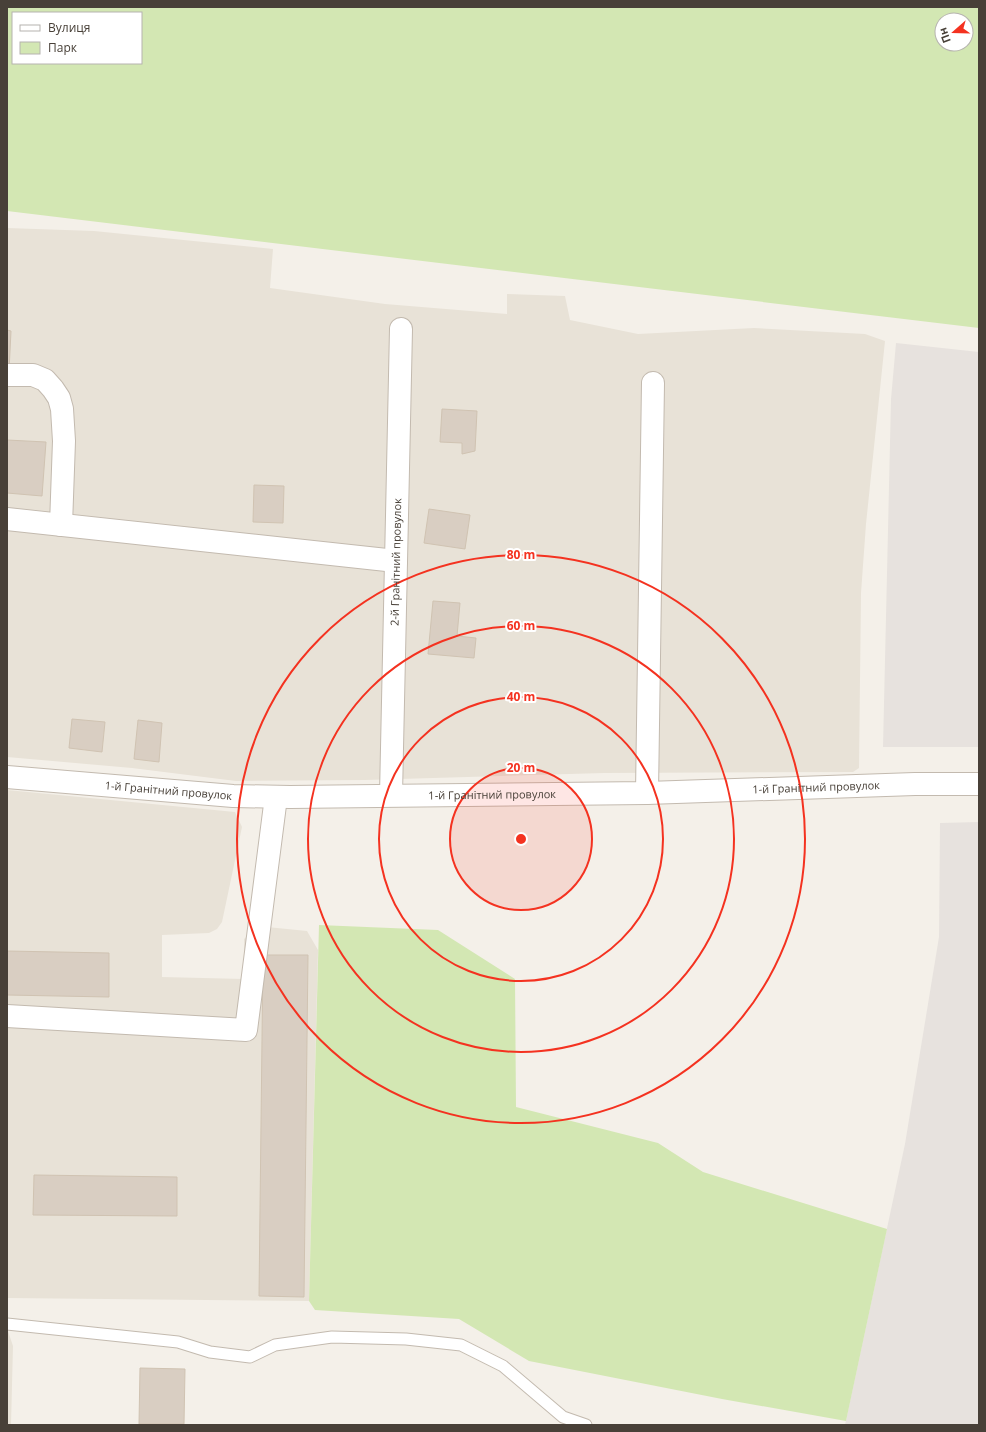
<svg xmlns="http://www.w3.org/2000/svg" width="986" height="1432" font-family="'Open Sans',sans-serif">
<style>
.residential{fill:#e8e2d7}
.industrial{fill:#e7e2de}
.green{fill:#d3e7b3;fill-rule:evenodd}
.building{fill:#d9cec2;stroke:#d0c3b2}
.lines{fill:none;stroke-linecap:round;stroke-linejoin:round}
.lane-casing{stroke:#c3baaf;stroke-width:13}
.street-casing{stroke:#c3baaf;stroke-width:24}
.lane{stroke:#fff;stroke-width:11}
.street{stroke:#fff;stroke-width:22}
.ring{fill:none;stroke:#f43220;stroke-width:2}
.labels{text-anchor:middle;stroke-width:4;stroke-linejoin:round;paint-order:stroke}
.street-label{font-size:11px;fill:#484038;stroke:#fff}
.centre{fill:#f43220;stroke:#fff;stroke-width:2}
.ring-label{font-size:12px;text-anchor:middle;font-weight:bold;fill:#f43220;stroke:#fff;stroke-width:4;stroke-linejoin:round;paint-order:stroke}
</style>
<rect width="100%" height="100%" fill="#f4f0e9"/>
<g class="residential">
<polygon points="7,228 94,231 273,249 270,288 385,304 507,314 507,294 565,296 570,320 638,334 754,328 865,334 885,341 866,524 861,593 859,768 853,772 604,773 365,780 236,781 132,768 7,757"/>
<polygon points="7,790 235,812 242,827 222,922 217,929 209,933 162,935 162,977 244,979 244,939 257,926 307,931 318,950 309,1301 7,1298"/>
<polygon points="7,1328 13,1346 11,1425 7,1425"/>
</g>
<g class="industrial">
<polygon points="896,343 979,352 979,747 883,747 891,399"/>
<polygon points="979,822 979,1425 845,1425 905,1144 939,937 940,823"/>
</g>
<g class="green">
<path d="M7 7H979V328L7 211ZM13 13H141V63H13ZM942 20H966V44H942Z"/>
<polygon points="319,925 438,930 515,979 516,1107 658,1143 703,1172 887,1229 846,1421 722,1399 529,1361 459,1319 315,1310 309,1301"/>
</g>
<g class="building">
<polygon points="7,330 11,331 9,371 7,371"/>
<polygon points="442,409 477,411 475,451 462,454 462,443 440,442"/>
<polygon points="7,440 46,442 42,496 7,493"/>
<polygon points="254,485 284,486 283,523 253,522"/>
<polygon points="429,509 470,515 465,549 424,543"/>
<polygon points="433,601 460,603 457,636 476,638 474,658 428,654"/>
<polygon points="72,719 105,722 102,752 69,748"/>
<polygon points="138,720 162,723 159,762 134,759"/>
<polygon points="7,951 109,953 109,997 7,995"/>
<polygon points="263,955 308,955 304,1297 259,1296"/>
<polygon points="34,1175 177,1177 177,1216 33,1215"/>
<polygon points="140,1368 185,1369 184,1424 139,1424"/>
</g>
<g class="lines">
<g class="lane-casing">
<polyline id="lane" points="7,1324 178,1342 210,1352 250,1357 275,1345 332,1337 406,1339 461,1345 503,1366 563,1417 586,1425"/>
</g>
<g class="street-casing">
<g id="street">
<polyline points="7,375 33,375 45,380 53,389 59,398 62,409 64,441 61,525"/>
<polyline points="7,519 396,561"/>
<path id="s1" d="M7 777 233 796 290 797 647 793 915 784H979"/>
<polyline points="647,793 653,383"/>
<path id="s2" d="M391 795 401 329"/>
<polyline points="7,1016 246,1030 276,797"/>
</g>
</g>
<use href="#lane" class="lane"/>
<use href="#street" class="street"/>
</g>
<circle cx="521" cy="839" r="71" fill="#f43220" fill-opacity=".12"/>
<g class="ring">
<circle cx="521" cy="839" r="71"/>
<circle cx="521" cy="839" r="142"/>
<circle cx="521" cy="839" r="213"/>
<circle cx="521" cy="839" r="284"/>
</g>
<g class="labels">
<g class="street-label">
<text dy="4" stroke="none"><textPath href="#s2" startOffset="233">2-й Гранітний провулок</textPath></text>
<text dy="4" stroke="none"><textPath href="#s1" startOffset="810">1-й Гранітний провулок</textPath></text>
<text dy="4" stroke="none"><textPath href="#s1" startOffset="162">1-й Гранітний провулок</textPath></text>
<text dy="4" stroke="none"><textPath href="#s1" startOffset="486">1-й Гранітний провулок</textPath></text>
</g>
</g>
<circle cx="521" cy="839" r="6" class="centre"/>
<g class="ring-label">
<text x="521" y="559">80 m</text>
<text x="521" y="630">60 m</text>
<text x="521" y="701">40 m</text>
<text x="521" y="772">20 m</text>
</g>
<rect width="986" height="1432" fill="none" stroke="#484038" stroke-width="16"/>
<rect x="12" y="12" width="130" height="52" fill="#ffffff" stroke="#b6b3af"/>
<rect x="20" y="25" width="20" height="6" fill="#ffffff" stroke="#b6b3af"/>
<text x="48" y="32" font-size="12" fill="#484038">Вулиця</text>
<rect x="20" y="42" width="20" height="12" fill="#d3e7b3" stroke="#b6b3af"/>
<text x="48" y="52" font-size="12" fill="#484038">Парк</text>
<g transform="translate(954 32) rotate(250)"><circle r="19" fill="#ffffff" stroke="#b6b3af"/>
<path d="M0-3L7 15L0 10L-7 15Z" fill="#f43220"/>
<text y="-6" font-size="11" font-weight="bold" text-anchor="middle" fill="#484038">Пн</text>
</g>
</svg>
